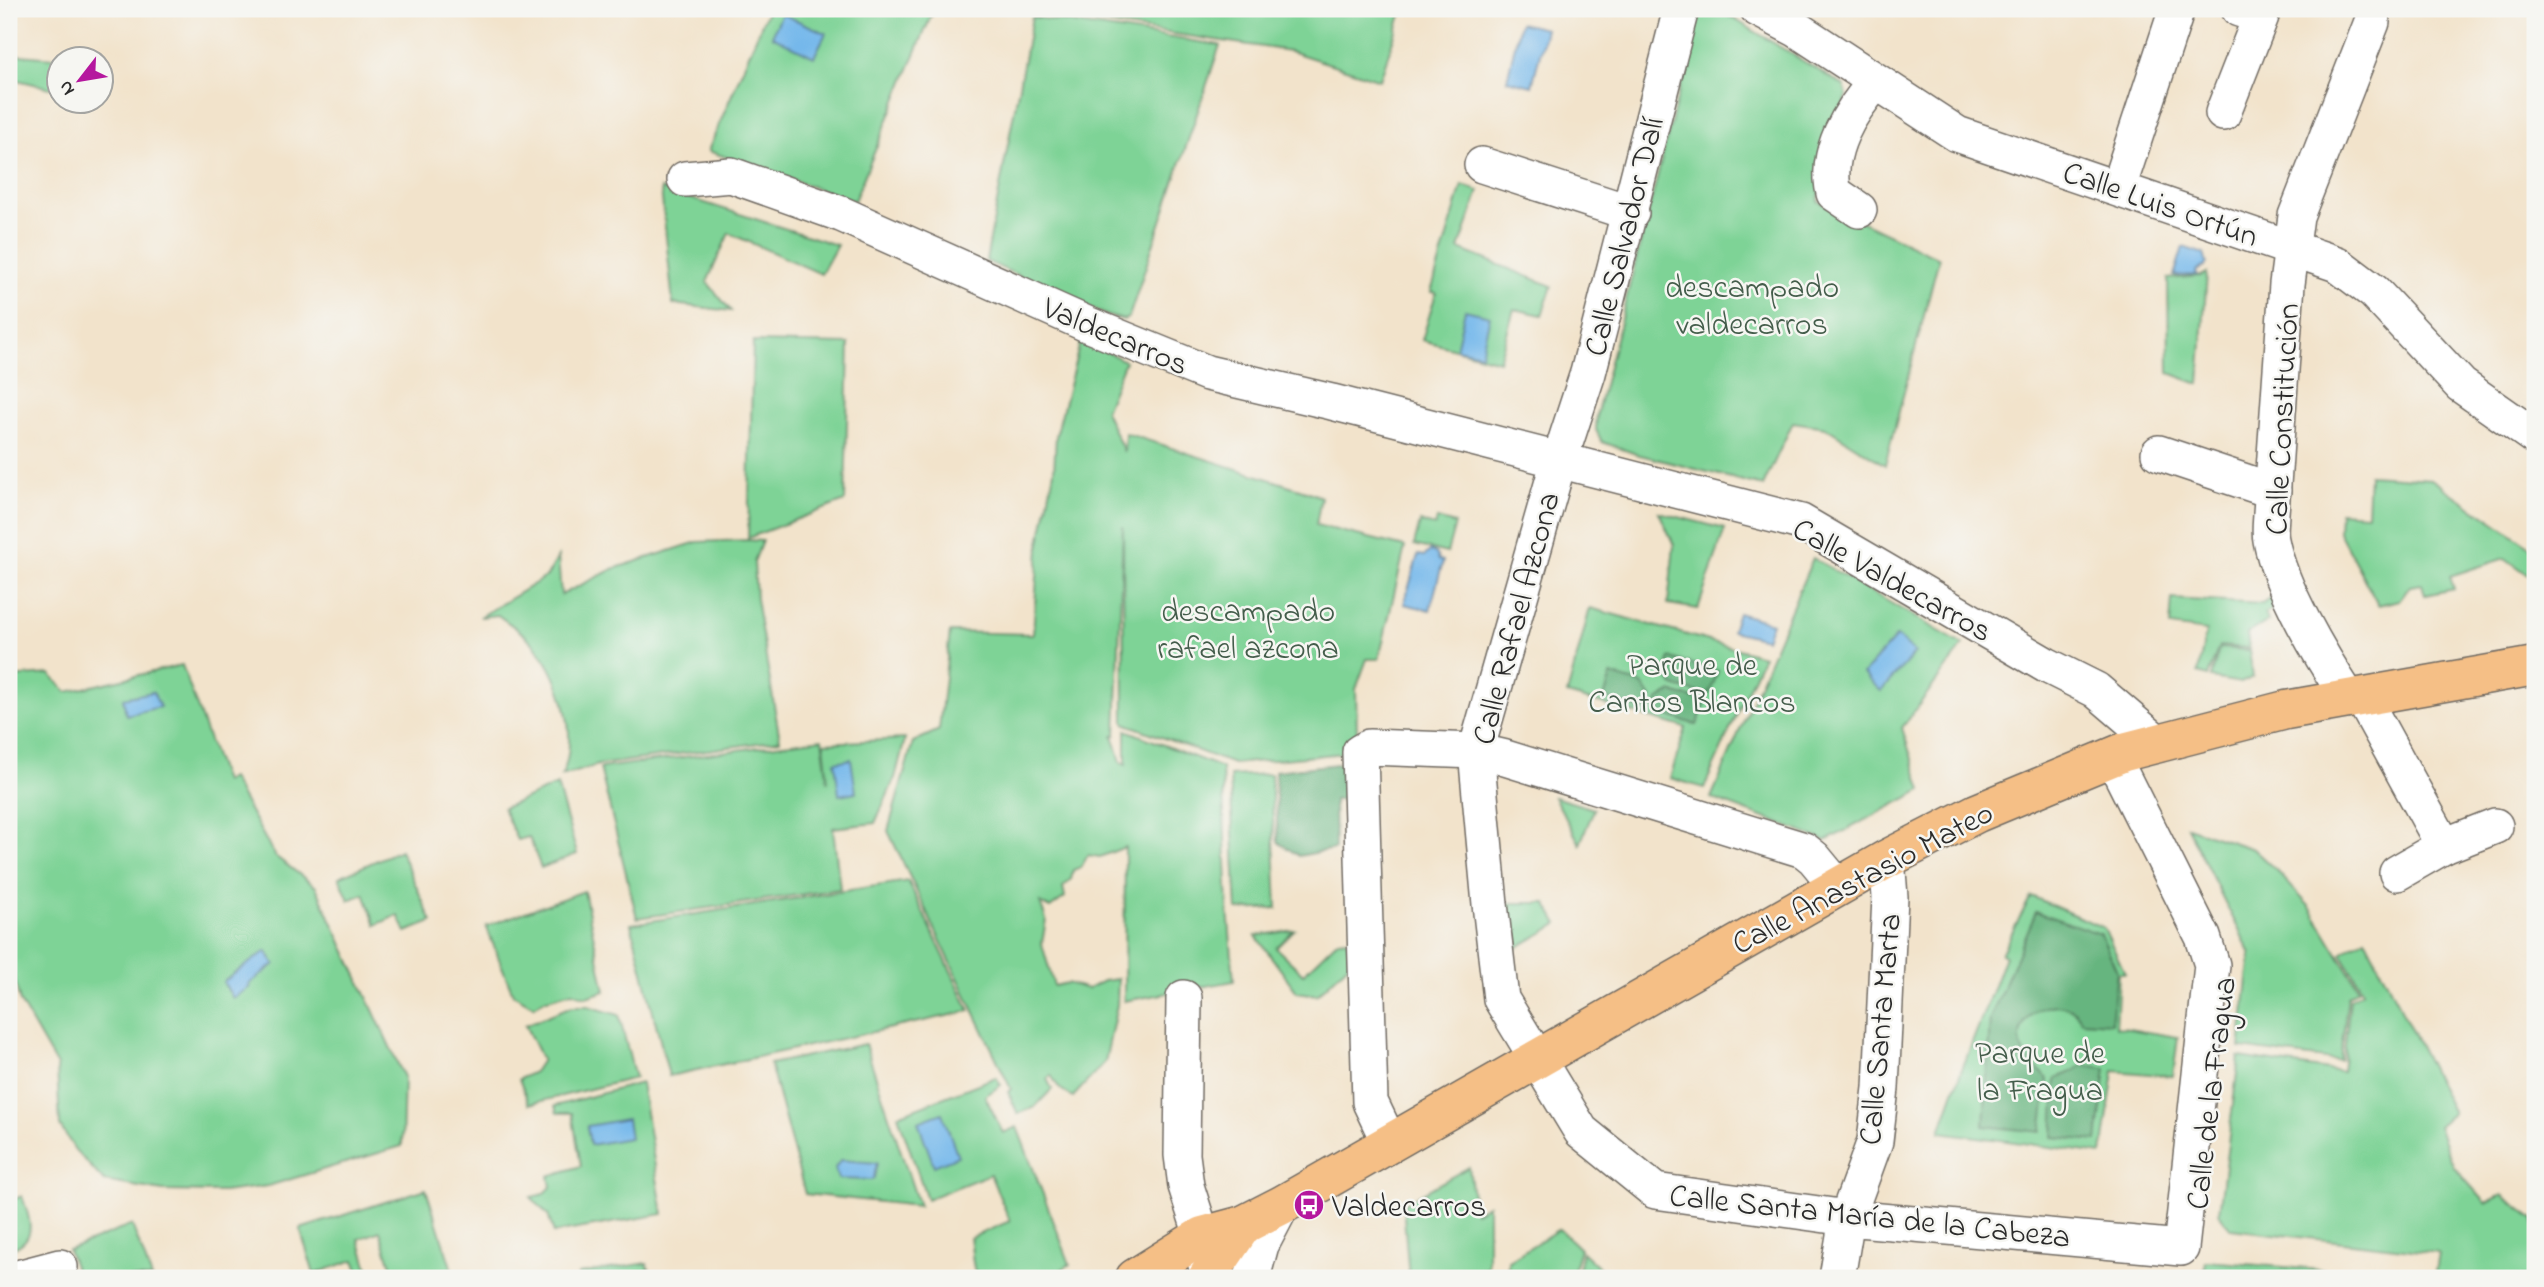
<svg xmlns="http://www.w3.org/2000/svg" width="2544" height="1287" font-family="'Indie Flower',sans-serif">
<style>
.green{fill:#7ed396;stroke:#547f60;stroke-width:2}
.forest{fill:#66b57f;stroke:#487055;stroke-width:2}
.water{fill:#75b8eb;stroke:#50728b;stroke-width:2}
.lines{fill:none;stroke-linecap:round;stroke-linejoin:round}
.minor-casing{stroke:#716b63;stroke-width:38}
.major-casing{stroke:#716b63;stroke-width:41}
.minor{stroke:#fff;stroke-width:35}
.major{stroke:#f5bf86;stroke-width:38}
.labels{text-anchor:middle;stroke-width:5;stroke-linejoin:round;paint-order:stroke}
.street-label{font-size:32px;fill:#2b2b2b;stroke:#f6f6f2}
.park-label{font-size:32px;fill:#445d4b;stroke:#f6f6f2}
.poi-label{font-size:32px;fill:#2b2b2b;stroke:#f6f6f2;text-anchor:start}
</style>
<rect width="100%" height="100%" fill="#f6f6f2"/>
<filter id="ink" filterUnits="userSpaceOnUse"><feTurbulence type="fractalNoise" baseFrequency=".0143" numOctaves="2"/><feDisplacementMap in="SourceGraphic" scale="14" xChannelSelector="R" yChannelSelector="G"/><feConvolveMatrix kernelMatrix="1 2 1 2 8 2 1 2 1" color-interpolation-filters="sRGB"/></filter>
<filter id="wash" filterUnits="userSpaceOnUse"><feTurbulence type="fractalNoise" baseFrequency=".00686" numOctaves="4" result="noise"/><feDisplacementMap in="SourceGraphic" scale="28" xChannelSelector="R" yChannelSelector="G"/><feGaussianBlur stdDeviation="1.57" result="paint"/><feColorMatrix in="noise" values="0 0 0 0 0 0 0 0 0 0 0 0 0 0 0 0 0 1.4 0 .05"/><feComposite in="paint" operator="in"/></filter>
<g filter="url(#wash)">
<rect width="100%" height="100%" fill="#f2e3cb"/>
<g class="green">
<polygon points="768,9 934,9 854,201 708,151"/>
<polygon points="1040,9 1403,9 1380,80 1290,51 1039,14"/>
<polygon points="1700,9 1718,9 1844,86 1847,96 1818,201 1939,258 1885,465 1825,427 1793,422 1763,486 1636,454 1602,442 1596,430 1597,413"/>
<polygon points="1032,17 1220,45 1129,317 1124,320 1108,316 986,261"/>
<polygon points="9,54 65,59 60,60 59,90 9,78"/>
<polygon points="1462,185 1479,191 1459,249 1552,286 1542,315 1514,309 1499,361 1422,340 1436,293 1431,292"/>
<polygon points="661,189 837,245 821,274 729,233 707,282 731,311 673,304"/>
<polygon points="2207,273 2199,384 2169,373 2168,279 2201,276"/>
<polygon points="1081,339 1125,361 1105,411 1124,452 1125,433 1306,491 1321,497 1316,525 1405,547 1379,659 1367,659 1356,689 1357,736 1344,753 1233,764 1124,723 1123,526 1116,735 1113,735 1121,762 1126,764 1126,730 1222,768 1228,909 1234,981 1124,1001 1125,847 1100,857 1088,855 1081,867 1073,870 1071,880 1063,887 1065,897 1050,908 1040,903 1046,919 1042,944 1054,986 1067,983 1088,989 1103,981 1118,979 1117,1005 1105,1062 1073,1097 1059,1088 1051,1075 1047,1079 1052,1089 1035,1107 1018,1114 1008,1092 1011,1089 888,831 913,742 939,730 950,632 1033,634 1039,548 1054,471 1056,436"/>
<polygon points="753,342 849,344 845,501 748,538"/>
<polygon points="2369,475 2431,479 2535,550 2535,575 2530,576 2505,558 2450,576 2454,589 2425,595 2422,584 2410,586 2399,600 2378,605 2339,532 2340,512 2367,514"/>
<polygon points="1659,512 1725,529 1698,609 1668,604 1674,545"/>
<polygon points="1437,519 1455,524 1447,553 1414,545 1420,522 1435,526"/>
<path d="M747 540 762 541 754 562 756 599 780 740 598 765 562 776C580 733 561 672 529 639 520 630 508 623 498 615L480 617 547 576 558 557 561 595 613 569 697 542Z"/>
<polygon points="1813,558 1963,645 1902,728 1922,790 1826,841 1711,798"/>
<polygon points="2271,598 2276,607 2264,614 2268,621 2247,634 2249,648 2219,646 2208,676 2198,673 2206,631 2170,626 2172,599 2262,604"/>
<polygon points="1590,608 1763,656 1704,788 1670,778 1686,728 1567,694"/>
<polygon points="2219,648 2249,650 2253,677 2241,683 2211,678"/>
<polygon points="182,665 224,782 231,778 275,856 316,887 404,1077 402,1146 268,1186 223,1192 163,1191 104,1181 75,1150 60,1126 57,1066 20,1002 9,956 9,677 50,674 67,692"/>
<polygon points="822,739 828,783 824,743 905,739 895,778 875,823 833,828 840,889 637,918 600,768"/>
<polygon points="1271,774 1277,908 1237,910 1230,776"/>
<polygon points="557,785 577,854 541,868 529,837 517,840 503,808"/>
<polygon points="1554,797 1594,809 1580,844"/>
<polygon points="2187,827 2253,849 2277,871 2310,907 2359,989 2348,996 2340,1061 2240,1048 2251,954"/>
<polygon points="400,850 432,922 406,932 398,915 376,925 364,894 349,900 339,877"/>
<polygon points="908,881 970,1011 669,1076 631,924"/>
<polygon points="584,891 605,991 586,997 572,992 544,1000 534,1006 513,994 486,926"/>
<path d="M2031 896 2104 928 2125 973H2119L2116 1027 2178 1037 2173 1076 2114 1071 2102 1154 1940 1132C1959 1072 1984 1015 2005 956L2001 954Z"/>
<polygon points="1500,903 1546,903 1558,924 1511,951"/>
<polygon points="1294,930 1276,948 1303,974 1338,940 1347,939 1350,963 1317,995 1297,992 1256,936"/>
<polygon points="2365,938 2453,1113 2438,1126 2454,1167 2486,1203 2502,1195 2535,1219 2535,1278 2435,1278 2439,1253 2231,1229 2219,1213 2239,1057 2342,1072 2350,999 2363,991 2341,953"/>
<polygon points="572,1006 588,1006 619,1015 635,1078 529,1104 519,1079 534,1072 542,1060 525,1025"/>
<polygon points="865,1044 919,1206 805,1194 770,1064"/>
<path d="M996 1077 1001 1085 985 1096 1003 1133 1017 1127 1070 1264 1049 1278H977C971 1265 973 1252 970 1238L1010 1221 990 1174 927 1199 898 1115Z"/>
<polygon points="641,1083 663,1214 554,1233 548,1215 531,1197 544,1194 551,1187 549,1176 581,1166 572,1113 557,1113 555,1106"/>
<polygon points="1469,1167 1475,1212 1488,1205 1488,1267 1467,1278 1409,1278 1403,1204"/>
<polygon points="426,1189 452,1270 421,1278 395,1278 380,1231 359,1239 371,1278 361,1278 354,1260 314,1274 300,1229"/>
<path d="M22 1196C30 1220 39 1240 9 1250V1201Z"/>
<polygon points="132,1225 152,1278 78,1278 68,1250"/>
<polygon points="1559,1229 1580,1249 1571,1278 1508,1278 1508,1261"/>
<polygon points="1582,1252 1607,1275 1644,1278 1576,1278"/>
<polygon points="2206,1261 2424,1278 2203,1278"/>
<polygon points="647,1263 652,1278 578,1278 578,1274"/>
</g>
<g class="forest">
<polygon points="1670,658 1718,671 1709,695 1673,686 1665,673"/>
<polygon points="1611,675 1642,684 1652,699 1648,712 1604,698"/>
<polygon points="1672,692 1706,702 1697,725 1654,712 1658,700"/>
<polygon points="1355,762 1356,799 1334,800 1335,849 1299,856 1278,842 1275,771"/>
<path d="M2036 912 2101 934 2117 971 2111 1023 2082 1021C2065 988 2012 1012 2021 1046 2026 1064 2040 1067 2048 1080L2041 1132 1984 1126 1990 1018Z"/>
<polygon points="2083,1065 2106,1068 2097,1141 2053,1137 2056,1078 2072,1072"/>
</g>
<g class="water">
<polygon points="782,14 826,33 814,57 772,36"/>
<polygon points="1520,23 1546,29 1532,86 1507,80"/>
<polygon points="2183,247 2204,254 2207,263 2204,267 2196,271 2197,275 2174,276"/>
<polygon points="1465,310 1490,316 1481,354 1456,349"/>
<polygon points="1430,551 1436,553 1439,560 1443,561 1430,610 1404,604 1418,555 1424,556"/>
<polygon points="1738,613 1772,623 1766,639 1732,631"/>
<polygon points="1897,636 1915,653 1881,691 1863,674"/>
<polygon points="153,692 160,707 126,715 123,698"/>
<polygon points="851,759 856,792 839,795 835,762"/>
<polygon points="266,951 275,964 249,984 250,987 233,998 223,982"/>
<polygon points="942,1113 958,1156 934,1166 918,1122"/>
<polygon points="627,1119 630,1138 590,1145 587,1126"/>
<polygon points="841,1160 877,1163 874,1178 871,1180 838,1179 835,1168"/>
</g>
</g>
<g filter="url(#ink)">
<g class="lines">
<g class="minor-casing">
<g id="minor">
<polyline points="1681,9 1588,373 1555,474 1476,751 1490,904 1501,999 1581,1131 1655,1191 1847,1218 2181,1248 2212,965 2203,937 2112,756"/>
<polyline points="1758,9 1798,30 1957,134 2337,264 2374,292 2461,385 2535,437"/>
<polyline points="2223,113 2261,16 2239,9"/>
<polyline points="1482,165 1631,213"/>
<polyline points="685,179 731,175 841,214 1089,325 1207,373 1332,402 1801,522 2046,665 2096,690 2159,744"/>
<polyline points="2118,188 2177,9"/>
<path d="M1859 210 1834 193C1824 152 1850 111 1876 82"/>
<polyline points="2159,453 2273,491"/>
<polyline points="2362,697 2444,846 2397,873"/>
<path d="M2349 699C2322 658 2280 588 2271 540 2269 531 2271 521 2271 513L2287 284 2296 216 2372 22"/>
<polyline points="2444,846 2495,826"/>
<polyline points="1184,998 1182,1155 1186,1186 1202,1236 1206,1265"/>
<polyline points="1390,1144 1370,1102 1360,752 1369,747 1476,751 1502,757 1804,850 1814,858 1838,887"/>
<polyline points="18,1278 60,1267"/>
<polyline points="1252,1278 1261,1245 1282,1205"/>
<polyline points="1837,1278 1847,1218 1875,1141 1881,1088 1890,897 1887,859"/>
</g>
</g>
<g class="major-casing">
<g id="major">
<polyline points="1135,1278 1202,1236 1243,1225 1282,1205 1887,859 1977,813 2124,752 2286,710 2535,666"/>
<polyline points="1207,1278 1243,1225"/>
</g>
</g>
<use href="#minor" class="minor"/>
<use href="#major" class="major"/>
</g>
</g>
<defs>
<g id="bus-disc" transform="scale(1.575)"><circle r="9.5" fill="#b5179e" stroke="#f6f6f2"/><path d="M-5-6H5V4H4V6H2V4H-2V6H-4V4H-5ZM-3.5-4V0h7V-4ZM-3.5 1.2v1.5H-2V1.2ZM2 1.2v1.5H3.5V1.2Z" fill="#fff"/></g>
</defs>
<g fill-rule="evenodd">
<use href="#bus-disc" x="1309" y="1205"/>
</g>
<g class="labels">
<g class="street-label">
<text transform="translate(2161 203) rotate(19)" y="11">Calle Luis Ortún</text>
<text transform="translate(1623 236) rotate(-76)" y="11">Calle Salvador Dalí</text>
<text transform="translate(1116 335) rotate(23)" y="11">Valdecarros</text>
<text transform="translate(2281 419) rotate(-87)" y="11">Calle Constitución</text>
<text transform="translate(1893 579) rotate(29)" y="11">Calle Valdecarros</text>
<text transform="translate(1515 618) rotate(-75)" y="11">Calle Rafael Azcona</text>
<text transform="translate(1862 877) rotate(-28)" y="11">Calle Anastasio Mateo</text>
<text transform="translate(1879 1029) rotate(-85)" y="11">Calle Santa Marta</text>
<text transform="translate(2210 1093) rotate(-83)" y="11">Calle de la Fragua</text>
<text transform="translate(1870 1215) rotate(6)" y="11">Calle Santa María de la Cabeza</text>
</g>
<g class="park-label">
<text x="1752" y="297">descampado<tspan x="1752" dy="37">valdecarros</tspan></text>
<text x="1248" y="621">descampado<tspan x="1248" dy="37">rafael azcona</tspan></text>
<text x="1692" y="675">Parque de<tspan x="1692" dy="37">Cantos Blancos</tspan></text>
<text x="2040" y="1063">Parque de<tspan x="2040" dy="37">la Fragua</tspan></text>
</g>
<g class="poi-label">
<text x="1332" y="1216">Valdecarros</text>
</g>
</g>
<rect width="2544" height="1287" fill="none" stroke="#f6f6f2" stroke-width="35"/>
<g transform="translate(80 80) rotate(239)"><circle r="33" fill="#f6f6f2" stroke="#a5a5a2" stroke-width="2"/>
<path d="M0-5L12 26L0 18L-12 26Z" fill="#b5179e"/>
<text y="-10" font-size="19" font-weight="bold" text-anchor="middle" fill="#2b2b2b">N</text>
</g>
</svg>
